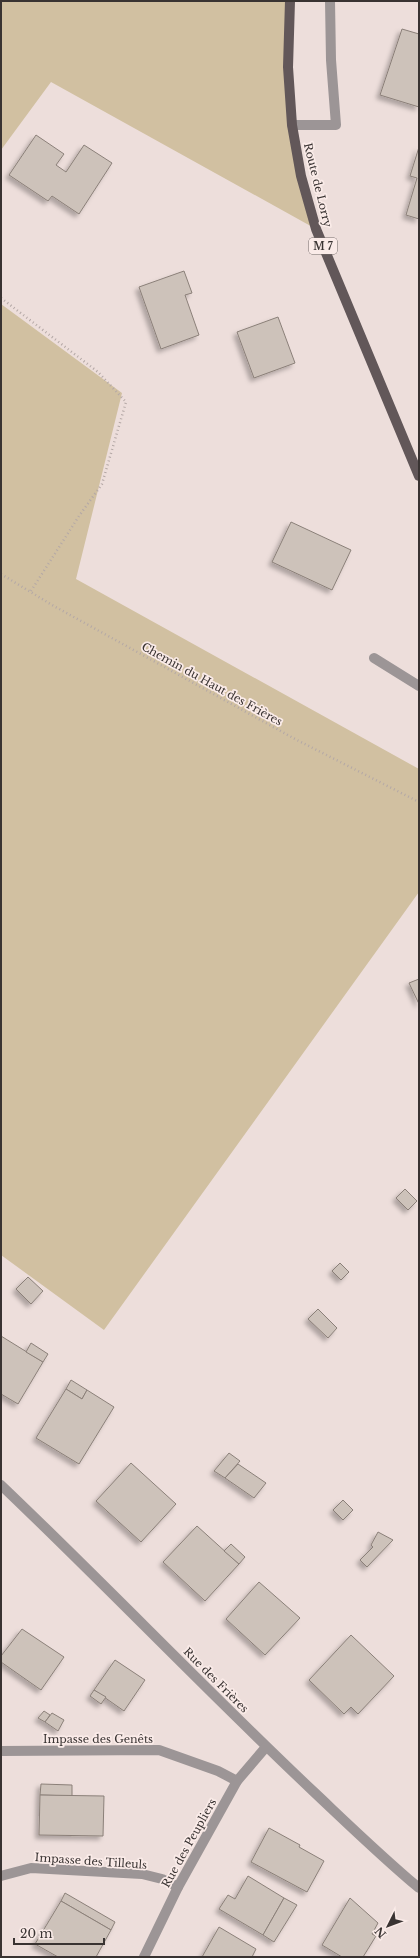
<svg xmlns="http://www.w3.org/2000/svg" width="420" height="1958" font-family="'Libre Baskerville',serif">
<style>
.green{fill:#d1c0a1}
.building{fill:#cdc2ba;stroke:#8b8079;filter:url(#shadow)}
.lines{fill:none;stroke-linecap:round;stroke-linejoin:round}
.path{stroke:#b4a8a6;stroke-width:2.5;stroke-dasharray:1 3;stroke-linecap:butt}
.service{stroke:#9c9596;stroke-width:10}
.minor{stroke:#9c9596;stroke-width:10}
.primary{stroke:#625759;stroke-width:10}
.labels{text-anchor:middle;stroke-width:3.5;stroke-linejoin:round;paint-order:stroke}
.shield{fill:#faebe8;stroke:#736a69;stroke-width:1}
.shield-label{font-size:10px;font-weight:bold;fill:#393332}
.street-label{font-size:11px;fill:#393332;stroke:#faebe8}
</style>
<defs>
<filter id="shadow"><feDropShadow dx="-3.5" dy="3.5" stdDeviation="2" flood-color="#0004"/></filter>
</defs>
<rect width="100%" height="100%" fill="#eddedb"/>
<g class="green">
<polygon points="1,1 290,1 292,125 316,229 51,82 1,150"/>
<polygon points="1,304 122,393 76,579 419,769 419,892 104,1330 1,1255"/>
</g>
<g class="building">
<polygon points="402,29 419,34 419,107 380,95"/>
<polygon points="36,135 64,154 56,165 66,172 84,145 112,163 79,214 52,196 48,201 9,175"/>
<polygon points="419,147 419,219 406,215 417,178 410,176"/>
<polygon points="184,271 192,293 185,295 199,335 161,349 139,287"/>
<polygon points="278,317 295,363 254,378 237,332"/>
<polygon points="291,522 351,550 332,590 272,562"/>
<polygon points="419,979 419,1004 409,983"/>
<polygon points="405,1189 417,1201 408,1210 396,1198"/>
<polygon points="340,1263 349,1272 341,1280 332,1271"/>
<polygon points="28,1277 43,1291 31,1304 16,1289"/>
<polygon points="318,1309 337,1328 328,1338 308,1319"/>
<polygon points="1,1336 43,1362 18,1404 1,1394"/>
<polygon points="31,1343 48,1354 43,1362 26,1352"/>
<polygon points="71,1380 87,1390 82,1399 66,1389"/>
<polygon points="66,1389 82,1399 87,1390 114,1407 79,1464 36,1438"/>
<polygon points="229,1453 240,1461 225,1478 214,1471"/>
<polygon points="131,1463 176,1504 141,1542 96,1501"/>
<polygon points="238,1464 266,1483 254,1498 225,1478"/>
<polygon points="343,1500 353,1510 343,1520 333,1510"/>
<polygon points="197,1526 239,1564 205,1601 163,1562"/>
<polygon points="378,1532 393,1540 367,1567 360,1560 373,1547 371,1545"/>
<polygon points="231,1544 245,1557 239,1564 224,1551"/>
<polygon points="259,1582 300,1618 265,1655 226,1619"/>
<polygon points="22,1629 64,1657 41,1690 1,1662 1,1656"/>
<polygon points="351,1635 394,1676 358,1714 351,1707 344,1714 309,1680"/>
<polygon points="115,1660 145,1680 124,1711 94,1690"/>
<polygon points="94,1690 106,1697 101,1704 90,1696"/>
<polygon points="44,1711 50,1715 45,1722 38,1718"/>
<polygon points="52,1713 64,1720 58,1731 45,1722"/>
<polygon points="41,1784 72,1785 72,1796 40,1795"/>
<polygon points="40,1795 104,1796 103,1836 39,1835"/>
<polygon points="269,1828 300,1845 299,1847 324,1861 307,1892 251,1862"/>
<polygon points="248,1876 284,1898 263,1935 219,1909 228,1895 235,1899"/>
<polygon points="65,1893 115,1922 111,1930 61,1901"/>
<polygon points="284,1898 297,1905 274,1942 263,1935"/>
<polygon points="350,1898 378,1923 372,1934 376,1936 363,1957 342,1957 322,1945"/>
<polygon points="61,1901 111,1930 96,1957 58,1957 35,1944"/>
<polygon points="219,1927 256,1949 252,1957 202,1957"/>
</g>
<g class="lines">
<g class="path">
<polyline points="1,298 98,372 126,402 102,484 79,516 31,591"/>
<polyline points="1,574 52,605 295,739 419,802"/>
</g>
<g class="service">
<polyline points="292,125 336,125 331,60 330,1"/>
<polyline points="374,658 419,686"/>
</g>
<g class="minor">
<path d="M1 1485C107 1586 208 1692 314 1792 349 1825 383 1858 419 1888"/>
<polyline points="1,1751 159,1750 218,1771 237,1781"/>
<polyline points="1,1876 31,1868 142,1874 162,1879 178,1887"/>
<polyline points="144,1957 178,1887 237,1781 266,1747"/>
</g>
<polyline class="primary" points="290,1 288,67 292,125 301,176 316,229 419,476"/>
</g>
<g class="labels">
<rect class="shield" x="309" y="238" width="28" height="16" rx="3"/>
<g class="shield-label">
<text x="323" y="250">M 7</text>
</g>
<g class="street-label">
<text transform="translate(318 185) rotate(76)" y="4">Route de Lorry</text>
<text transform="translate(212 684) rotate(29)" y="4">Chemin du Haut des Frières</text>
<text transform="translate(216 1680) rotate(45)" y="4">Rue des Frières</text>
<text x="98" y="1743">Impasse des Genêts</text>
<text transform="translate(189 1843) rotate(-61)" y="4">Rue des Peupliers</text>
<text transform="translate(91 1861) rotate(4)" y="4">Impasse des Tilleuls</text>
</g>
</g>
<rect width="420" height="1958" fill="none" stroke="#393332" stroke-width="4"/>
<g transform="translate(388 1926) rotate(228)" stroke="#faebe8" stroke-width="3" paint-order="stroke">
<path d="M0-3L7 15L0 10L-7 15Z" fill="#393332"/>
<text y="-6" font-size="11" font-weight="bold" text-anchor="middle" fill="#393332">N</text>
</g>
<path d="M14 1938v6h90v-6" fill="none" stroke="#393332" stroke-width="2"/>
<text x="20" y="1938" font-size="12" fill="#393332" stroke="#faebe8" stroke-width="3" paint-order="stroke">20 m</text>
</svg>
